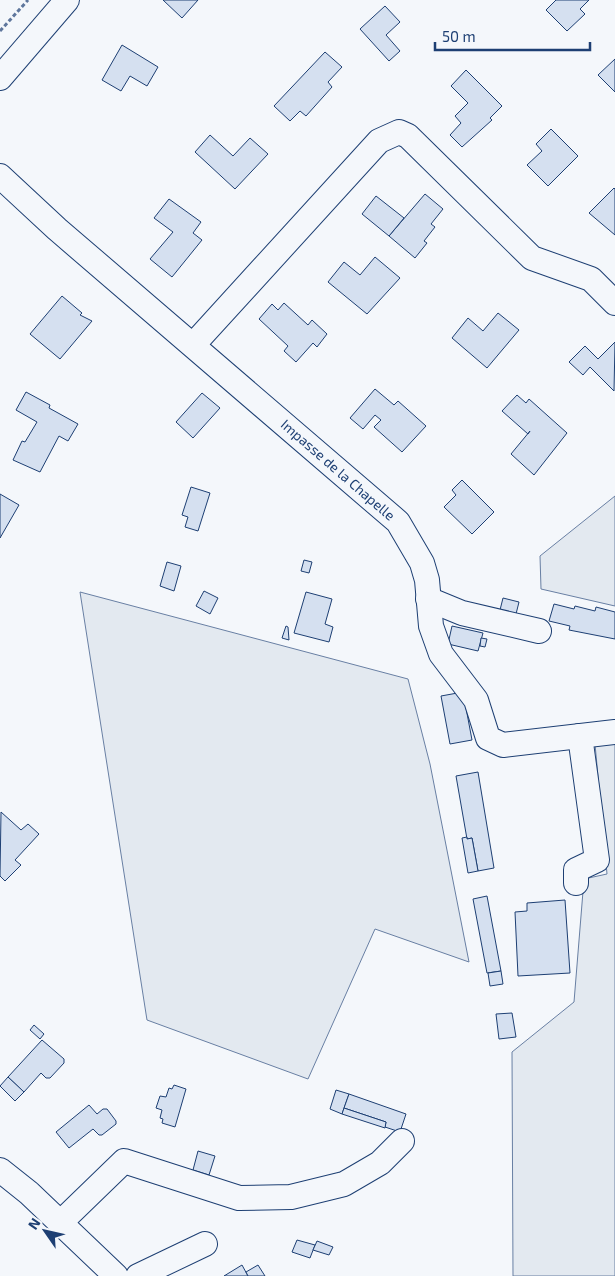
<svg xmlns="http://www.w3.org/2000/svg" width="615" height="1276" font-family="'Exo 2',sans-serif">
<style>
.green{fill:#e3e9f0;stroke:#687fa3}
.building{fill:#d5e0f0;stroke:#1d3f73}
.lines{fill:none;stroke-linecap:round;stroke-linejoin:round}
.minor-casing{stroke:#1d3f73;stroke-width:26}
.path{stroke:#5e769c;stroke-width:3;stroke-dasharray:4 2.5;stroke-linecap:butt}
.minor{stroke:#f4f7fb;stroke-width:24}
.labels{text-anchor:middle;stroke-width:4;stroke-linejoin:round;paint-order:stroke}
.street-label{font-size:14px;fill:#1d3f73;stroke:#f4f7fb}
</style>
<rect width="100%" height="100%" fill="#f4f7fb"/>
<g class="green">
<polygon points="615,496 615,606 541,589 540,556"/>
<polygon points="80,592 408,679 430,764 469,962 375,929 308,1079 147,1020"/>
<polygon points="615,741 615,1276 513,1276 512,1052 574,1002 584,879 607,874 595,744"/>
</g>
<g class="building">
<polygon points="163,0 198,0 182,18"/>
<polygon points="556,0 589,0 580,9 585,14 567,31 546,10"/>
<polygon points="385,6 400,22 386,35 400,51 389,61 360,29"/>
<polygon points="122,45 158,67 147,86 130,76 121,91 102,80"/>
<polygon points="325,52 342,67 328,82 332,87 306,116 300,111 290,121 274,106"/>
<polygon points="615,59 615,92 598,75"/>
<polygon points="466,70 502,106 490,118 492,120 462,147 450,135 461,123 455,116 468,103 451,86"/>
<polygon points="551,129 578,156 548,186 527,165 542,151 536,144"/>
<polygon points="210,135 233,156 250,138 268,154 235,189 195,152"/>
<polygon points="614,188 615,189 615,235 589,213"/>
<polygon points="425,194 443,209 431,224 435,227 424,241 427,243 415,258 389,236"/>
<polygon points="376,196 404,218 389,236 362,214"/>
<polygon points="169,199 201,222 193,233 202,240 172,277 150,259 173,232 154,218"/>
<polygon points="375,257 400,278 367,314 328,282 344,262 360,275"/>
<polygon points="62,296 82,313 80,315 92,321 60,359 30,334"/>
<polygon points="284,303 308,325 312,320 327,334 317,347 313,343 296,362 284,351 288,346 259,319 272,304 278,310"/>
<polygon points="498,313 519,330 487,368 452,338 468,318 483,331"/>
<polygon points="615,342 614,391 590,367 583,375 569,362 585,346 598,359"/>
<polygon points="375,389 394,405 398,401 426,426 402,452 374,427 381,420 375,415 363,429 350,418"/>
<polygon points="26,392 50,405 49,408 78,424 68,441 59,436 40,472 13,460 22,441 25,442 37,422 16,410"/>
<polygon points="202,393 220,408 193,438 176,422"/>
<polygon points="517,395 526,403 529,399 567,433 534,475 511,454 530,431 528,434 502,411"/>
<polygon points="462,480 494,512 472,534 444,507 456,495 452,490"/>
<polygon points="191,487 210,493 198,531 185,527 188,517 182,515"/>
<polygon points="0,494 19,505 0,538"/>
<polygon points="304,560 312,562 309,573 301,571"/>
<polygon points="167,562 181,566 174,591 160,586"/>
<polygon points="204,591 218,598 210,614 196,606"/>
<polygon points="306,592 332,599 325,624 333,627 329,642 294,633"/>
<polygon points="503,598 519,602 516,614 500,610"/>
<polygon points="554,604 574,609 575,606 595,611 596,607 615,612 615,639 569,630 570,626 549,621"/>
<polygon points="286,626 288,627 289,640 282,638"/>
<polygon points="452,626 483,633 478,651 448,644"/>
<polygon points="481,638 487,639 485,647 480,646"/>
<polygon points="463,692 472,740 450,744 441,696"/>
<polygon points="478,772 494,868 478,871 472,838 467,839 456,776"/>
<polygon points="1,812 21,830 28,824 39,834 15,860 21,865 5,881 0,876"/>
<polygon points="467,837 467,839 472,838 478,871 468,873 462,838"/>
<polygon points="487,896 501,971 487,973 473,899"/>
<polygon points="565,900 570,973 518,976 515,912 527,911 527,903"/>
<polygon points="501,971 503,984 490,986 488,973"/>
<polygon points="512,1013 516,1037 499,1039 496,1014"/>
<polygon points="34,1025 44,1034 40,1039 30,1030"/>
<polygon points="42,1040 64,1059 64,1063 50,1078 46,1078 41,1073 24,1092 8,1077"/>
<polygon points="8,1077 24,1092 15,1101 0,1086"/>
<polygon points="174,1085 186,1089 175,1127 162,1123 163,1119 160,1118 162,1110 156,1108 160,1096 166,1097 169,1088 172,1089"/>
<polygon points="336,1090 349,1094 342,1114 330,1109"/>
<polygon points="349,1094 406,1114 400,1132 385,1127 386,1122 344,1108"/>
<polygon points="89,1105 97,1114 103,1109 107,1109 116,1121 116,1124 102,1135 99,1135 93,1129 69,1148 56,1132"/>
<polygon points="344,1108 386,1122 385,1128 342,1114"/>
<polygon points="198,1151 215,1156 209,1175 193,1170"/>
<polygon points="297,1240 315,1245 310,1258 292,1252"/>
<polygon points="317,1241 333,1247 329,1255 313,1250"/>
<polygon points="242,1265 248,1276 224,1276"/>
<polygon points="258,1265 265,1276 248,1276 246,1272"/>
</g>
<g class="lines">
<g class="minor-casing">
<g id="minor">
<polyline points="0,78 67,0"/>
<polyline points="0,176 57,229 398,522 422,563 427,580 431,626 441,654 476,700 488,738 503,745 615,732"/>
<polyline points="193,345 379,141 399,132 408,136 532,258 591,279 615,303"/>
<polyline points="428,599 462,613 539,631"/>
<polyline points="576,883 576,870 597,860 580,736"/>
<polyline points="0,1170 29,1193 116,1276"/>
<polyline points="60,1223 124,1161 239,1198 291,1197 344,1184 380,1163 402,1141"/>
<polyline points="138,1276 205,1244"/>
</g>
</g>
<polyline class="path" points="0,31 28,0"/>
<use href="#minor" class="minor"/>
</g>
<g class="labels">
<g class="street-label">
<text transform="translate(338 470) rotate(41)" y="5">Impasse de la Chapelle</text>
</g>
</g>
<g transform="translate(45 1231) rotate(304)" stroke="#f4f7fb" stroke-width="4" paint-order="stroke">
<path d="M0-4L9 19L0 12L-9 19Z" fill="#1d3f73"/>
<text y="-8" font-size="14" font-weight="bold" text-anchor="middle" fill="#1d3f73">N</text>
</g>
<path d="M435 42v8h155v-8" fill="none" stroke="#1d3f73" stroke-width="2.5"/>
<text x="442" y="42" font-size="15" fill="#1d3f73" stroke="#f4f7fb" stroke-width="4" paint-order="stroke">50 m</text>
</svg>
